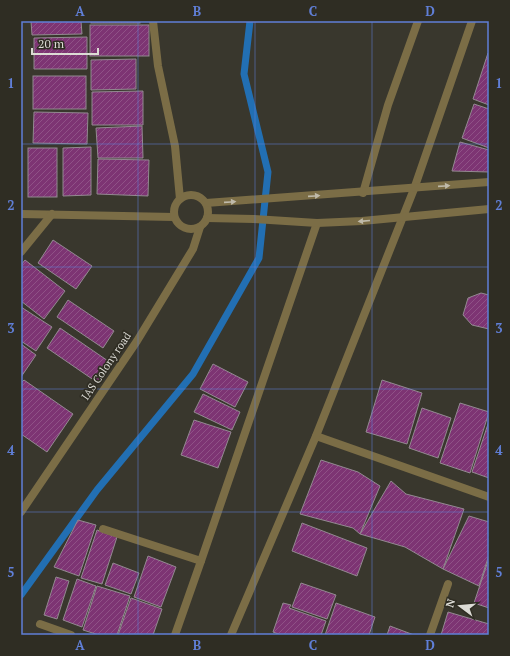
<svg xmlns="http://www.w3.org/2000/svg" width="510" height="656" font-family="'PT Serif',serif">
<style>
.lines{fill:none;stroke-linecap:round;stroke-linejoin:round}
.stream{stroke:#226fb3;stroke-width:7}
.building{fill:url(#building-hatch);stroke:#938991}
.minor{stroke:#7b6d46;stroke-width:8}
.tertiary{stroke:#7b6d46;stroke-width:8}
.oneway{fill:#bfbaaa}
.grid{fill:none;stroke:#607fd7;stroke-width:1;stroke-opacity:0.55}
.labels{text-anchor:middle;stroke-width:3.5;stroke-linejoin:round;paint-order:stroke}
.street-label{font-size:11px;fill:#dcdbd5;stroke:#2f2d23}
.neatline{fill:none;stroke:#607fd7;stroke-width:1.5}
.grid-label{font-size:13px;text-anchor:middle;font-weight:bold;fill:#607fd7}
</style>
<defs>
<pattern id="building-hatch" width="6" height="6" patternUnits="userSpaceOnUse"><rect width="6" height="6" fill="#7d3473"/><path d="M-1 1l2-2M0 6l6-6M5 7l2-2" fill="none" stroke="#8f5186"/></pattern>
</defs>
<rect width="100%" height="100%" fill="#39372d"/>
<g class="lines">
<polyline class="stream" points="21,595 97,490 193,374 259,258 268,172 244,74 250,21"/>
</g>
<g class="building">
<polygon points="31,21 81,21 82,34 32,35"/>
<rect x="91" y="21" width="49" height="2"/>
<rect x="90" y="25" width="59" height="31"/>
<polygon points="87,37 87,69 34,69 34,38"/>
<polygon points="488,53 489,53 489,105 473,99"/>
<polygon points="136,59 136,89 91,90 91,60"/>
<rect x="33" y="76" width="53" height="33"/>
<polygon points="143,91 143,125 92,125 92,92"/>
<polygon points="474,104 489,109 489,148 462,138"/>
<polygon points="34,112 88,113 87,144 33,143"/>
<polygon points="142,126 143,158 98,158 96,128"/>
<polygon points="460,142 489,150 489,172 452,171"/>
<polygon points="91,147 91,195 63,196 63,148"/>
<rect x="28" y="148" width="29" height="49"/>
<polygon points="98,159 149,160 148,196 97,194"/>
<polygon points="53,240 92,266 76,289 38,263"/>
<polygon points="25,260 65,291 44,319 21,301 21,265"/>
<polygon points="481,293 489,295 489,329 472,325 463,315 468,298"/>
<polygon points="68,300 114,331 103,348 57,317"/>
<polygon points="21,307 52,327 36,351 21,341"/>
<polygon points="60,328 111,363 98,383 47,348"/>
<polygon points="21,344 36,355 21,377"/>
<polygon points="213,364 248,382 235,407 200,389"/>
<polygon points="24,380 73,414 47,452 21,434 21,383"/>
<polygon points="382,380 422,393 407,444 366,432"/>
<polygon points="203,394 240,412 232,430 194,412"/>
<polygon points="460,403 489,412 470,473 440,463"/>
<polygon points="422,408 451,418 438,458 409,448"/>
<polygon points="194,420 231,432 218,468 181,455"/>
<polygon points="489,421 489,478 472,472"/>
<polygon points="321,460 358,472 380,486 360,534 353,528 300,514"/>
<polygon points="391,481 406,494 464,509 443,569 405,547 360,534"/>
<polygon points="469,516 489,522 489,555 479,586 443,569"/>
<polygon points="78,520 96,525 79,576 54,567"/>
<polygon points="302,523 367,548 357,576 292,551"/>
<polygon points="97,530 117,537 102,584 81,578"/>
<polygon points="148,556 176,567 161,607 134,597"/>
<polygon points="489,558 489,608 474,603"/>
<polygon points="113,563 139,573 131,594 105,585"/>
<polygon points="56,577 69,581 57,619 44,615"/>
<polygon points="77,579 96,586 82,627 63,620"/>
<polygon points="301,583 336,595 327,619 292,607"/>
<polygon points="97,586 130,596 117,635 99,635 83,630"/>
<polygon points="131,598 162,609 153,635 118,635"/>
<polygon points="283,603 291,605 289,608 326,621 321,635 281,635 273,632"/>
<polygon points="336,603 375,617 369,635 325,635"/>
<polygon points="448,612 489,624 489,635 441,635"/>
<polygon points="390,626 414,635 387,635"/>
</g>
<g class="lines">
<g class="minor">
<polyline points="153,21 158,66 175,146 180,199"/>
<polyline points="363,193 388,105 418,21"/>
<polyline points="21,214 174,217"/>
<polyline points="21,252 52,214"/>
<polyline points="316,436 489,497"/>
<polyline points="103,529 201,561"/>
<polyline points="40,624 71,635"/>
<polyline points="175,635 201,561 317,223"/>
<polyline points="231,635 316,436 414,189 472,21"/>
<polyline points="430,635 448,584"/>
</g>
<g class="tertiary">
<circle cx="191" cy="212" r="17"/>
<polyline points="206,203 489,182"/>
<polyline points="207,218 254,219 317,223 362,221 489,209"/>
<polyline points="21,512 137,341 193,249 200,227"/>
</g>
</g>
<defs><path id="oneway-solid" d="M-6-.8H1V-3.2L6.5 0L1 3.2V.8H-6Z"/></defs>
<g class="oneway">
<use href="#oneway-solid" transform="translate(444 186) rotate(-4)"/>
<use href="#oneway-solid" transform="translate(314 196) rotate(-4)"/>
<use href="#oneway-solid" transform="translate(230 202) rotate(-4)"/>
<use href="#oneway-solid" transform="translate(364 221) rotate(175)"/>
</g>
<path class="grid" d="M138 21V635M255 21V635M372 21V635M21 144H489M21 267H489M21 389H489M21 512H489"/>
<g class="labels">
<g class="street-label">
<text transform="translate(106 366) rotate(-56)" y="4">IAS Colony road</text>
</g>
</g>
<rect width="510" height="656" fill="none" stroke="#2f2d23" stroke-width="44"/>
<g transform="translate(460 606) rotate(286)" stroke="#2f2d23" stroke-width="3" paint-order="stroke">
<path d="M0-3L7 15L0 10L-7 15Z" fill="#dcdbd5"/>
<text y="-6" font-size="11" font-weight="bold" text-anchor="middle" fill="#dcdbd5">N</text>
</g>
<path d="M32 48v6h66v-6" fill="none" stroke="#dcdbd5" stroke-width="2"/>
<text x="38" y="48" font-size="12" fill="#dcdbd5" stroke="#2f2d23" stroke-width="3" paint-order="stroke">20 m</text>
<rect x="22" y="22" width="466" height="612" class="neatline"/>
<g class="grid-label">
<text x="80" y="16">A</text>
<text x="197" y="16">B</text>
<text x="313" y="16">C</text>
<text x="430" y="16">D</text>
<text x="11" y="88">1</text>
<text x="499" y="88">1</text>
<text x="11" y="210">2</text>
<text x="499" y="210">2</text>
<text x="11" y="333">3</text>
<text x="499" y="333">3</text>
<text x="11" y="455">4</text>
<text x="499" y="455">4</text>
<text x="11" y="577">5</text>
<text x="499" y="577">5</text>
<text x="80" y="650">A</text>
<text x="197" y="650">B</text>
<text x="313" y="650">C</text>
<text x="430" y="650">D</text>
</g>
</svg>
